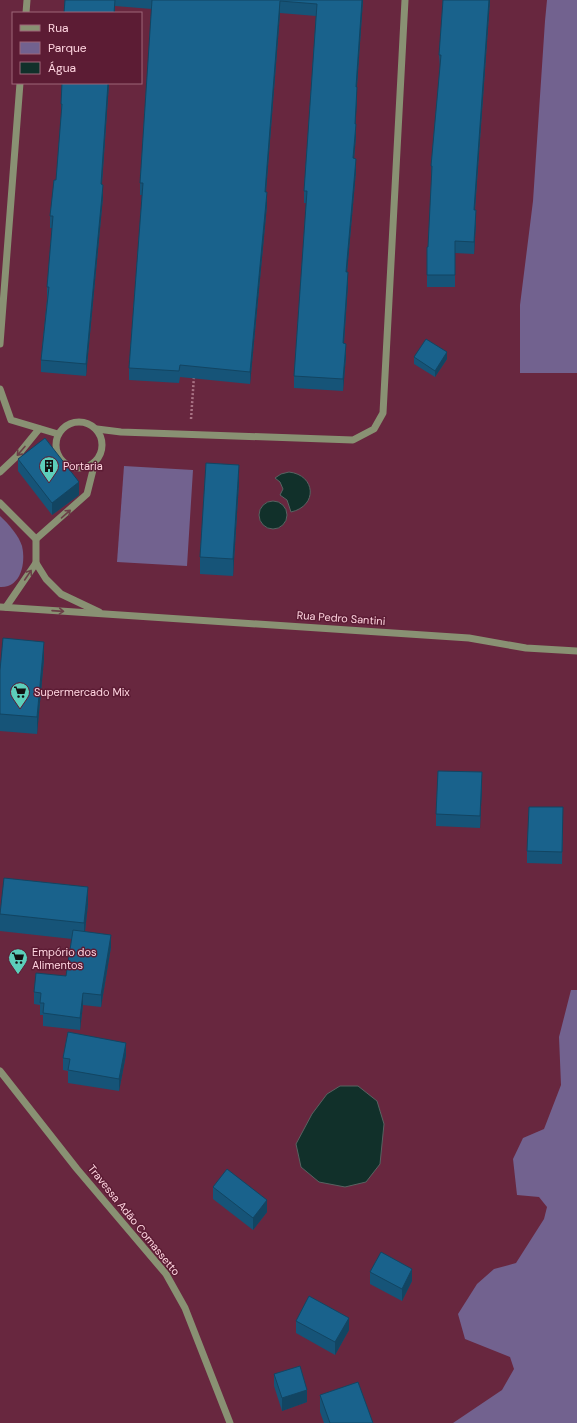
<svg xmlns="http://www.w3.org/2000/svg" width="577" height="1423" font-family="'DM Sans',sans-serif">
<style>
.green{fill:#72628f}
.water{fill:#11302a;stroke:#586261}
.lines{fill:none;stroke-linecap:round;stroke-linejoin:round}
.path{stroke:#a97284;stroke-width:2.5;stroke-dasharray:2 2;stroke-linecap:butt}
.minor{stroke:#899173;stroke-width:7}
.wall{fill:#165478}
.shaded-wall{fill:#124562}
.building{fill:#19628c;stroke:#124562}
.oneway{stroke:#6a3f47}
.labels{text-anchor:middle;stroke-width:3;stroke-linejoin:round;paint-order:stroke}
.poi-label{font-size:11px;fill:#ffd5e0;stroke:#5c1c34;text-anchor:start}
.street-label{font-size:11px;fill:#ffd5e0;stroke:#5c1c34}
</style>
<rect width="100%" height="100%" fill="#68273f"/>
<g class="green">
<polygon points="547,0 577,0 577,373 520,373 520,305 533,201 545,21"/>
<polygon points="124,466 193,470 187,566 117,562"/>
<path d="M0 516C8 523 19 536 22 546 26 563 21 588 0 587Z"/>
<polygon points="571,990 577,990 577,1423 453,1423 502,1390 514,1369 510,1357 465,1339 458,1314 477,1284 494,1269 516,1263 544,1219 547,1207 539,1197 517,1195 513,1159 523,1138 544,1129 561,1085 559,1037"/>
</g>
<g class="water">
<path d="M289 472C316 475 318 506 291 512L287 500 280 495 283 489 280 482 275 478 281 474Z"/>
<circle cx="273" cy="515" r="14"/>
<polygon points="340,1086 358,1086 377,1101 384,1124 380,1164 366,1182 345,1187 319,1182 301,1167 296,1144 312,1114 327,1094"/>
</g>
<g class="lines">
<polyline class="path" points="191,419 194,376"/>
<g class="minor">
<polyline points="26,13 27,0"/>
<polyline points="0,344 20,83"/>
<polyline points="0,389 11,420 58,434"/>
<circle cx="79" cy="445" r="23"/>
<polyline points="97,429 121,432 353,440 374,429 383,413 405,0"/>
<polyline points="0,472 17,456 39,429"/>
<polyline points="0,503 36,539 36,563 6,607"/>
<polyline points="36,539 87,494 95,462"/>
<polyline points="36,563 46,579 61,594 99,612"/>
<polyline points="0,607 469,638 526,648 577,651"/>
<polyline points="0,1071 77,1169 166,1274 185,1308 230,1423"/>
</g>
</g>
<g class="wall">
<polygon points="65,0 363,0 357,87 357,99 355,124 356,136 354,159 356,171 347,272 348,284 344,343 346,356 343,391 294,388 294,376 307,203 304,203 304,191 316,16 280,13 266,192 267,205 250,384 180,377 179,383 129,380 129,368 142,195 140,195 140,183 152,9 115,6 115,13 64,13"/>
<polygon points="490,0 475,210 476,222 474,254 455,253 455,287 427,287 427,247 428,247 432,178 431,166 440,67 439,55"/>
<polygon points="62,83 109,83 102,184 103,197 86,376 41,372 41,360 47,299 47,287 52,228 50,228 50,216 56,180 61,116 61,104"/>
<polygon points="414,357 447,359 435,377 414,364"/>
<polygon points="18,459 79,495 52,515 18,471"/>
<polygon points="239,482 233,576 200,574 200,557"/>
<polygon points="44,659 37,734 0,731 0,670"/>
<polygon points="482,785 480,828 436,826 436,814"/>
<polygon points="563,819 562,864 527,863 527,851"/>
<polygon points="88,904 85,931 111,947 101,1007 83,1005 80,1030 43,1026 43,1015 40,1015 40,1005 34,1004 34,992 66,976 72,939 0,931 0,914"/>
<polygon points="126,1055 119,1091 68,1083 68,1071 63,1070 63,1058"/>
<polygon points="213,1187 267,1212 253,1230 213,1199"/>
<polygon points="370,1272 412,1281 402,1301 370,1284"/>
<polygon points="296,1321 349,1330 335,1355 296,1333"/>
<polygon points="274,1374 307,1402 282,1411 274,1386"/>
<polygon points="320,1395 373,1423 324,1423 320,1412"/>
</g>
<g class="shaded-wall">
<polygon points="115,0 115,13 114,13"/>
<polygon points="362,0 363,0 356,99 356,87"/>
<polygon points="489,0 490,0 474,222 474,210"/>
<polygon points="280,1 280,13 265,204 265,192"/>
<polygon points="108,83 109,83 101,196 101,184"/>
<polygon points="357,87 357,99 355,136 355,124"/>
<polygon points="356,124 356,136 353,171 353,158"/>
<polygon points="356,159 356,171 346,284 346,272"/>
<polygon points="103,185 103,197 86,376 86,364"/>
<polygon points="267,192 267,205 250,384 250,372"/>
<polygon points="476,210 476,222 474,254 474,242"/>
<polygon points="348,272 348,284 343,356 343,343"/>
<polygon points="346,344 346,356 343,391 343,379"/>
<polygon points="447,352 447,359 435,377 435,371"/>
<polygon points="239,465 239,482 233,576 233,559"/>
<polygon points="79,482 79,495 52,515 52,503"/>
<polygon points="44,642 44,659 37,734 37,717"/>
<polygon points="482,772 482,785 480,828 480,816"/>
<polygon points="88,887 88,904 84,940 84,923"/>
<polygon points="111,935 111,947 101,1007 101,995"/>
<polygon points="83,993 83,1005 80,1030 80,1018"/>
<polygon points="126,1043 126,1055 119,1091 119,1079"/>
<polygon points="267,1200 267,1212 253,1230 253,1218"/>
<polygon points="412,1269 412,1281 402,1301 402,1289"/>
<polygon points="349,1318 349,1330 335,1355 335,1342"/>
<polygon points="307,1390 307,1402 282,1411 282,1398"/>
</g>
<g class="building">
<polygon points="65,0 115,0 114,13 64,13"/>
<polygon points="152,0 362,0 356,87 357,87 355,124 356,124 353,158 356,159 346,272 348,272 343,343 346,344 343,379 294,376 307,191 304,191 317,4 280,1 265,192 267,192 250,372 180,365 179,371 129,368 143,183 140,183"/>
<polygon points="443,0 489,0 474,210 476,210 474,242 455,241 455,275 427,275 427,247 428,247 432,166 431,166 441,55 439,55"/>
<polygon points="62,83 108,83 101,184 103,185 86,364 41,360 49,287 47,287 53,216 50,216 54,180 56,180 62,104 61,104"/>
<polygon points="426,339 447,352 435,371 414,357"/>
<polygon points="45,438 79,482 52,503 18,459"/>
<polygon points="206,463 239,465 233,559 200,557"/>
<polygon points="3,638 44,642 37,717 0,714 0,670"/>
<polygon points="438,771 482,772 480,816 436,814"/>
<polygon points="529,807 563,807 562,852 527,851"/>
<polygon points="4,878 88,887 84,923 0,914"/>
<polygon points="73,930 111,935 101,995 83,993 80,1018 43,1013 44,1003 40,1003 41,993 34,992 36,973 66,976"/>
<polygon points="68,1032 126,1043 119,1079 68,1070 70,1059 63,1058"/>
<polygon points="227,1169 267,1200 253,1218 213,1187"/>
<polygon points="381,1252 412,1269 402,1289 370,1272"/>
<polygon points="309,1296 349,1318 335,1342 296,1321"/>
<polygon points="300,1366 307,1390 282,1398 274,1374"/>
<polygon points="358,1382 373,1423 330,1423 320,1395"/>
</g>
<defs><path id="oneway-shaft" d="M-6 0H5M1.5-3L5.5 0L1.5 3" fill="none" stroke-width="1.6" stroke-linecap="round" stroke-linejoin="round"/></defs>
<g class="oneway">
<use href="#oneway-shaft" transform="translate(21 451) rotate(131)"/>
<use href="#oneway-shaft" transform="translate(66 514) rotate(-41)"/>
<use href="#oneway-shaft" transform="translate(28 575) rotate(-56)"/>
<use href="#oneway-shaft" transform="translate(58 611) rotate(4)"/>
</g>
<defs>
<g id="building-pin" transform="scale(1)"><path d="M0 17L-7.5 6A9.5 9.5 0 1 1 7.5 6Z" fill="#5cceba" stroke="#5c1c34"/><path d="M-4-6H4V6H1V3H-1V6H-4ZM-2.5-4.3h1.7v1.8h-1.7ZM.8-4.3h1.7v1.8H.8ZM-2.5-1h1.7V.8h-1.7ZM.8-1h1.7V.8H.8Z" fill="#111"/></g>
<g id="supermarket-pin" transform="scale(1)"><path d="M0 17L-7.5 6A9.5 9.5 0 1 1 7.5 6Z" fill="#5cceba" stroke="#5c1c34"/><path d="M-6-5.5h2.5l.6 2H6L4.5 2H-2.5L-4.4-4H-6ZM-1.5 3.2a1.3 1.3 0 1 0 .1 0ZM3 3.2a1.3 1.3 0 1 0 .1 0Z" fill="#111"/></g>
</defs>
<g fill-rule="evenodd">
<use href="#building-pin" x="49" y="466"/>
<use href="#supermarket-pin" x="20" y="692"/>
<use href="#supermarket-pin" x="18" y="958"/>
</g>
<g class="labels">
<g class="poi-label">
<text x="63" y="470">Portaria</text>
<text x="34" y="696">Supermercado Mix</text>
<text x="32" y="956">Empório dos<tspan x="32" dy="13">Alimentos</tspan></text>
</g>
<g class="street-label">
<text transform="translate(341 618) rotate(4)" y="4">Rua Pedro Santini</text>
<text transform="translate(134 1220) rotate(51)" y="4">Travessa Adão Comassetto</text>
</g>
</g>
<rect x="12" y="12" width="130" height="72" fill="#5c1c34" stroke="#9d6679"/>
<rect x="20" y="25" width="20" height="6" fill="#899173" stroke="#9d6679"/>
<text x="48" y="32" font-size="12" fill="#ffd5e0">Rua</text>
<rect x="20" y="42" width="20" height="12" fill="#72628f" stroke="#9d6679"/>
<text x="48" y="52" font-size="12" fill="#ffd5e0">Parque</text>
<rect x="20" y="62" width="20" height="12" fill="#11302a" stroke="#9d6679"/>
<text x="48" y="72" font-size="12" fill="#ffd5e0">Água</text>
</svg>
